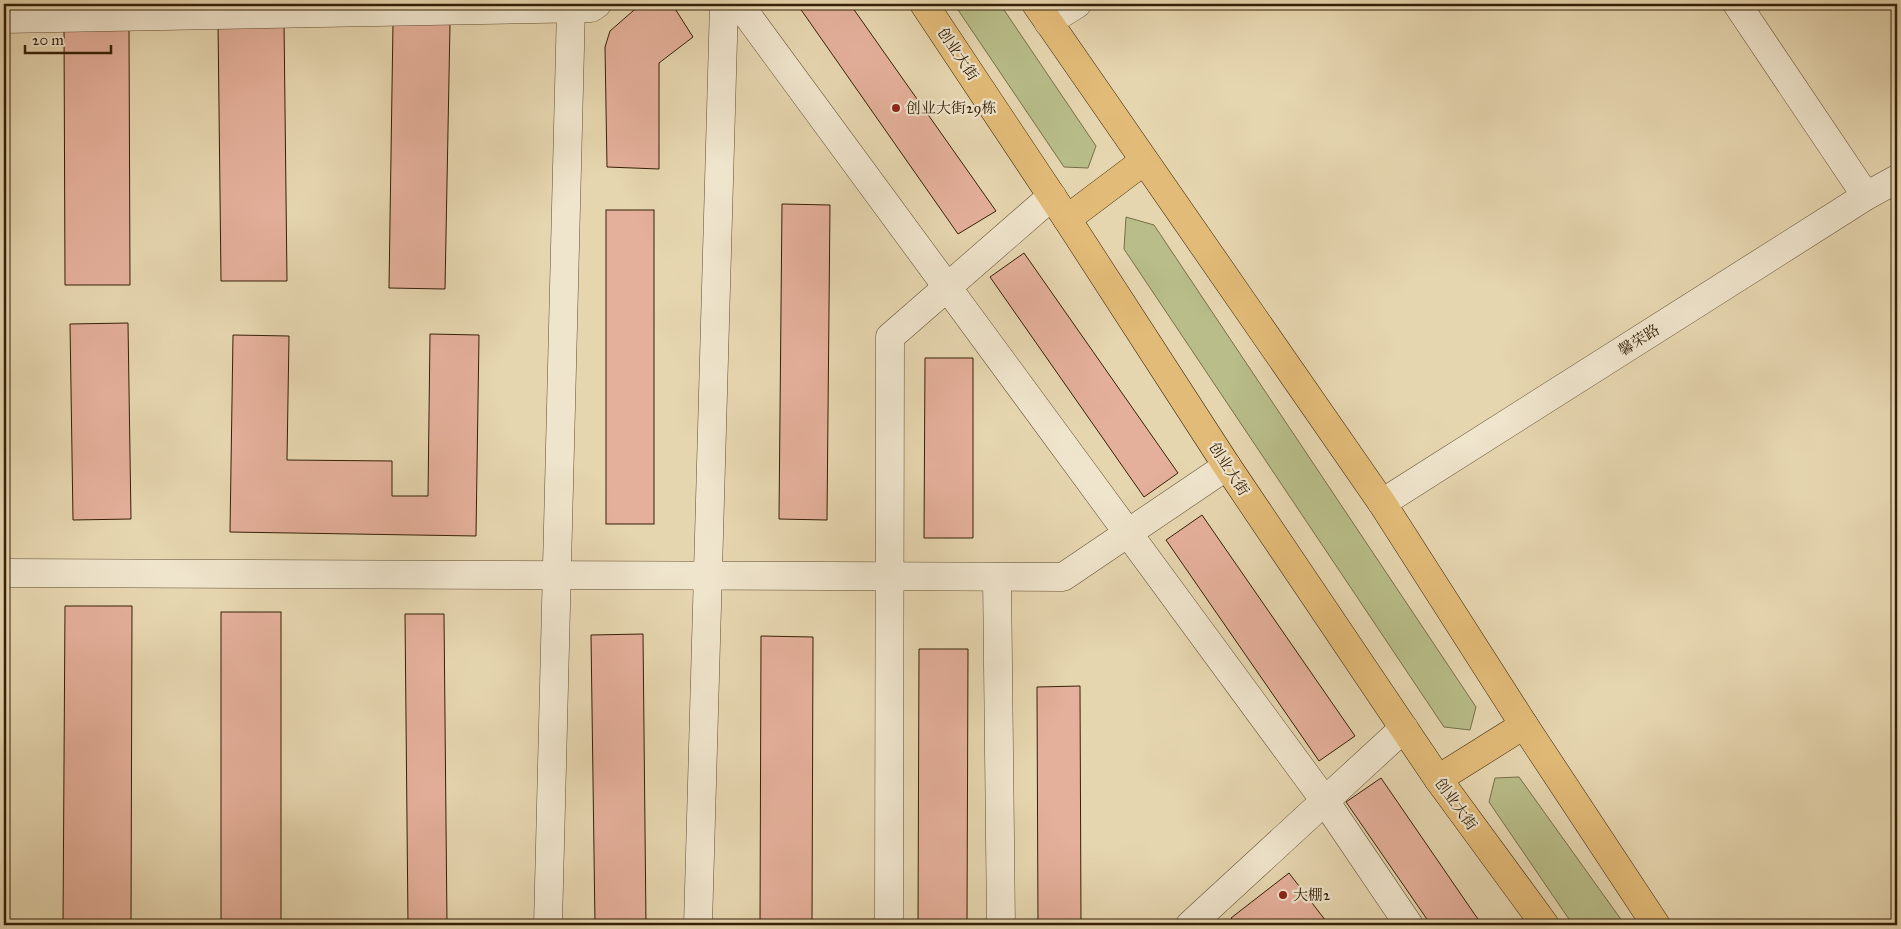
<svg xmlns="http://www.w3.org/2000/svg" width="1901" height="929" font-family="'IM FELL Great Primer','Noto Serif SC',serif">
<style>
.green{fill:#b8bd89;stroke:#766e48}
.building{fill:#e5b09b;stroke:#352006}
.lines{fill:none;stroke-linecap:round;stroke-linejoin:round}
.minor-casing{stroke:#614e30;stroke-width:29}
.major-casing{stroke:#352006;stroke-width:29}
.minor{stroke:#efe4cc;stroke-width:28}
.major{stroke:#e3bb78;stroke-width:28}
.poi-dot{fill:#8f2418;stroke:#efe4cc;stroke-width:2}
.labels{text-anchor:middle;stroke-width:4.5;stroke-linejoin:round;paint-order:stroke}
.street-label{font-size:15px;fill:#352006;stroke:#efe4cc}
.poi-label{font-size:15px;fill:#352006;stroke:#efe4cc;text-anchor:start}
</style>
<rect width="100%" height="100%" fill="#e6d6b0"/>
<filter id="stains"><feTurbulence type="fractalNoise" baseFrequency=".004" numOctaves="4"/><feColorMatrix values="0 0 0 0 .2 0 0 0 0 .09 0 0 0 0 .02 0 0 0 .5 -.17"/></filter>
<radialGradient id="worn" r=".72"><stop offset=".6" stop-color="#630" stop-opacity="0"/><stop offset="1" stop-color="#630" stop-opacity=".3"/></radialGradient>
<g class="green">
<polygon points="954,4 1000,4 1096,146 1088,168 1064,167"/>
<polygon points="1126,217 1154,225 1476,707 1470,730 1444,727 1124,249"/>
<polygon points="1519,777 1625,925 1573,925 1489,802 1495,778"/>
</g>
<g class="building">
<polygon points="641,4 672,4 693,37 659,63 659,169 607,167 605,47 610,31"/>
<polygon points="797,4 850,4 996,211 958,234"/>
<polygon points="218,21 284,21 287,281 221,281"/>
<polygon points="393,23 450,24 445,289 389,288"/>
<polygon points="64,26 129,26 130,285 65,285"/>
<polygon points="782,204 830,205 827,520 779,519"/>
<rect x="606" y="210" width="48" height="314"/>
<polygon points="1024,253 1178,473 1144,497 990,277"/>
<polygon points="128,323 131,519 73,520 70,324"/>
<polygon points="430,334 479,335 476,536 230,532 233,335 289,336 287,460 392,461 392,496 428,496"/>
<polygon points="925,358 973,358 973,538 924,538"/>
<polygon points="1202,515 1355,736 1319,761 1166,540"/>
<polygon points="65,606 132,606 131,925 63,925"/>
<rect x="221" y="612" width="60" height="313"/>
<polygon points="405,614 444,614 447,925 408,925"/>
<polygon points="643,634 646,925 595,925 591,635"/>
<polygon points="761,636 813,637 812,925 760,925"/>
<polygon points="919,649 968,649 967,925 918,925"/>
<polygon points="1080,686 1081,925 1038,925 1037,687"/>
<polygon points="1381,778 1482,925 1431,925 1346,802"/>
<polygon points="1289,873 1329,925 1237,925 1231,918"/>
</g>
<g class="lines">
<g class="minor-casing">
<g id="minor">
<polyline points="739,4 1325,801 1409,925"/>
<polyline points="1737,4 1866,196"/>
<polyline points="4,19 591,8 597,4"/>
<polyline points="1048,22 1077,4"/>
<polyline points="1382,503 1866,196 1897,179"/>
<polyline points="4,573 1063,577 1227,466"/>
<polyline points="997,577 1001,925"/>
<polyline points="548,925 571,8"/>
<polyline points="698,925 724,4"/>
<polyline points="889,925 890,337 1052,196"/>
<polyline points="1190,925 1404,728"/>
</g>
</g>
<g class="major-casing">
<g id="major">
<polyline points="924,4 1067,219 1227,466 1438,779 1545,925"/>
<polyline points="1036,4 1382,503 1524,725 1656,925"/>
<polyline points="1067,219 1144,161"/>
<polyline points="1438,779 1524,725"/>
</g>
</g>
<use href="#minor" class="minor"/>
<use href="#major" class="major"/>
</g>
<g class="poi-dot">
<circle cx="896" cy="108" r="5"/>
<circle cx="1283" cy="895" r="5"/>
</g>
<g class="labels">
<g class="street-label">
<text transform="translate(958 54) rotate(56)" y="5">创业大街</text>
<text transform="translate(1639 340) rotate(-32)" y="5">馨荣路</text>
<text transform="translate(1229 469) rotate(57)" y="5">创业大街</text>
<text transform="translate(1456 804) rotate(54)" y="5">创业大街</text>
</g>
<g class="poi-label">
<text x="906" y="113">创业大街29栋</text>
<text x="1293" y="900">大棚2</text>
</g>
</g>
<rect width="1901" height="929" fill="none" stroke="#e6d6b0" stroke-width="20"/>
<rect x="5" y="5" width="1891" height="919" fill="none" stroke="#352006" stroke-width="2.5"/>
<rect x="10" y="10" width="1881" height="909" fill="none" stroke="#352006"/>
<path d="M25 45v8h86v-8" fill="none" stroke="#352006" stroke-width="2.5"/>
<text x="32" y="45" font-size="15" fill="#352006" stroke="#efe4cc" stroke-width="4" paint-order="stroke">20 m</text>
<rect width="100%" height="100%" filter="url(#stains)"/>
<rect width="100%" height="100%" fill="url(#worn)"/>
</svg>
